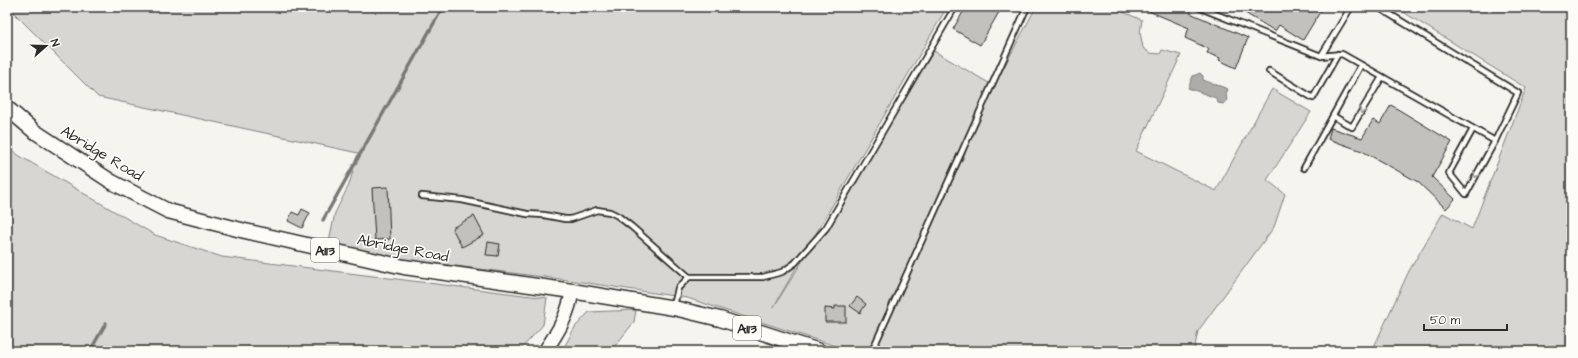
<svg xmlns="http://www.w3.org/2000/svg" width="1578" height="358" font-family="'Architects Daughter',sans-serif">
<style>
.green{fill:#d7d6d2;stroke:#81807e}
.water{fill:#adaca9;stroke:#797877}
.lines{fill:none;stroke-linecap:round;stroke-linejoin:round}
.stream{stroke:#797877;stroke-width:3.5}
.building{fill:#c2c1be;stroke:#2b2b2b}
.lane-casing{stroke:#2b2b2b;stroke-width:8}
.secondary-casing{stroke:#2b2b2b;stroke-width:16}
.primary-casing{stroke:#2b2b2b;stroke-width:17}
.lane{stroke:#fdfcf7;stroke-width:4.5}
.secondary{stroke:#fdfcf7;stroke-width:13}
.primary{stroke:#fdfcf7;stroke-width:14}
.oneway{stroke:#9e9e9b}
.labels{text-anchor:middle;stroke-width:3.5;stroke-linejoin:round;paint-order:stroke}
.shield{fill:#fdfcf7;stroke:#6a6a68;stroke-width:1}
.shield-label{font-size:14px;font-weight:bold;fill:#2b2b2b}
.street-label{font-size:15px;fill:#2b2b2b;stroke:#fdfcf7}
</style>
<rect width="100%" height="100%" fill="#f5f4ef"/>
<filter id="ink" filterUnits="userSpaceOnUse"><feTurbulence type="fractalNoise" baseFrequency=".025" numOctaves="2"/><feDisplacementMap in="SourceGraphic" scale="8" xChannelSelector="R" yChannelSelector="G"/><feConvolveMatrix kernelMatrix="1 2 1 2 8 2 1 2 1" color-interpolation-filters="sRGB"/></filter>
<g filter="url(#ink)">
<g class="green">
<polygon points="8,7 947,7 773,308 934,51 994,86 1036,7 1117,7 1116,9 1142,20 1140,32 1143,48 1150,53 1160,54 1162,50 1181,55 1136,151 1216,191 1272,89 1311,112 1267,180 1285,194 1274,227 1198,331 1194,351 851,351 687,298 568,280 407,260 328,246 335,213 349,185 358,153 98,97"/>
<polygon points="1395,7 1571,7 1571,351 1372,351 1409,271 1443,213 1472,229 1526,88"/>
<polygon points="7,143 18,155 155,235 222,257 547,298 543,325 519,351 7,351"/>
<polygon points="636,310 634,322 611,351 562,351 575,327 589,312"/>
</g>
<polygon class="water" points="1200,73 1203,76 1203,80 1228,89 1226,94 1227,101 1223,104 1218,103 1216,98 1188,88 1193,76"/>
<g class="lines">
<g class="stream">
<polyline points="323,220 443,7"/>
<polyline points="90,351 106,323"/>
</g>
</g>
<g class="building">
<polygon points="966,7 1002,7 980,45 953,29"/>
<polygon points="1139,7 1193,7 1190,13 1248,38 1236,68 1219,60 1220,58 1207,53 1209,49 1185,38 1189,28"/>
<polygon points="1235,7 1323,7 1303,40 1279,25 1275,31"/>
<polygon points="1391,105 1452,142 1432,177 1455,199 1446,209 1418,182 1362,151 1328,139 1331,128 1362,138 1373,120 1380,124"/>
<polygon points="388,187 390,239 375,240 372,188"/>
<polygon points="302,209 310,213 302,228 288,221 292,212 299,215"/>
<polygon points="474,216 484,235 462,247 452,228"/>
<polygon points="488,242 500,244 498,256 486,255"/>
<polygon points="857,297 866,304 860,313 850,306"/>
<polygon points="835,306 846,306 846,322 825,322 825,308 835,309"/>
</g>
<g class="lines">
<g class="lane-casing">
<g id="lane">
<polyline points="1198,7 1321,56 1342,54 1495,141"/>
<polyline points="1378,7 1518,93 1495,141 1466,194 1449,173 1473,129"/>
<polyline points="1321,56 1351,7"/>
<polyline points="1269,71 1313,98 1338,54"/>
<polyline points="1333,116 1352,127 1382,77"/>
<polyline points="1304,168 1361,65"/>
<polyline points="422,196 462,200 527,214 544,215 565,219 571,219 597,210 610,212 618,216 632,227 689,277 763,277 782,272 795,263 826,228 955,7"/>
<polyline points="674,306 678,288 689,277"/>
<polyline points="872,351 1027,7"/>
</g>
</g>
<g class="secondary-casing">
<path id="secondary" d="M545 351C558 332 569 314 572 291"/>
</g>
<g class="primary-casing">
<polyline id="primary" points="7,108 34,131 112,182 168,211 245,231 404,267 572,291 674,308 720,319 819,351"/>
</g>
<use href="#lane" class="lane"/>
<use href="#secondary" class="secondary"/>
<use href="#primary" class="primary"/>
</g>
<defs><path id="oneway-chevron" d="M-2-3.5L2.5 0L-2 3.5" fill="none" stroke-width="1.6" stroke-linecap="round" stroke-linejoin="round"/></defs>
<g class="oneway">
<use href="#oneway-chevron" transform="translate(1362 111) rotate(121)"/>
<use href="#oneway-chevron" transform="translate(1476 175) rotate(119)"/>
</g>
</g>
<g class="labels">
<g class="shield">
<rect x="311" y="238" width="28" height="24" rx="3"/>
<rect x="733" y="316" width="28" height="24" rx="3"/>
</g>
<g class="shield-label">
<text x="325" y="255">A113</text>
<text x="747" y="333">A113</text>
</g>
<g class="street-label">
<text transform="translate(102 153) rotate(31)" y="5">Abridge Road</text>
<text transform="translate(403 248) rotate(11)" y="5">Abridge Road</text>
</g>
</g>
<rect width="1578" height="358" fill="none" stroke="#fdfcf7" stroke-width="24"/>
<rect x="12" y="12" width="1554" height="334" fill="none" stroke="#2b2b2b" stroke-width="1.5" filter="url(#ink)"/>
<g transform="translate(46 46) rotate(70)" stroke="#fdfcf7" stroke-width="3" paint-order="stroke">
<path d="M0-3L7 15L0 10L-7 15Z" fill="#2b2b2b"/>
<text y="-6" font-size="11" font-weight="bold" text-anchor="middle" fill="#2b2b2b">N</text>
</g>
<path d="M1424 324v6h83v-6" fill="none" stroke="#2b2b2b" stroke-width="2"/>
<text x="1430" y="324" font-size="12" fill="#2b2b2b" stroke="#fdfcf7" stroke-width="3" paint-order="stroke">50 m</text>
</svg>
